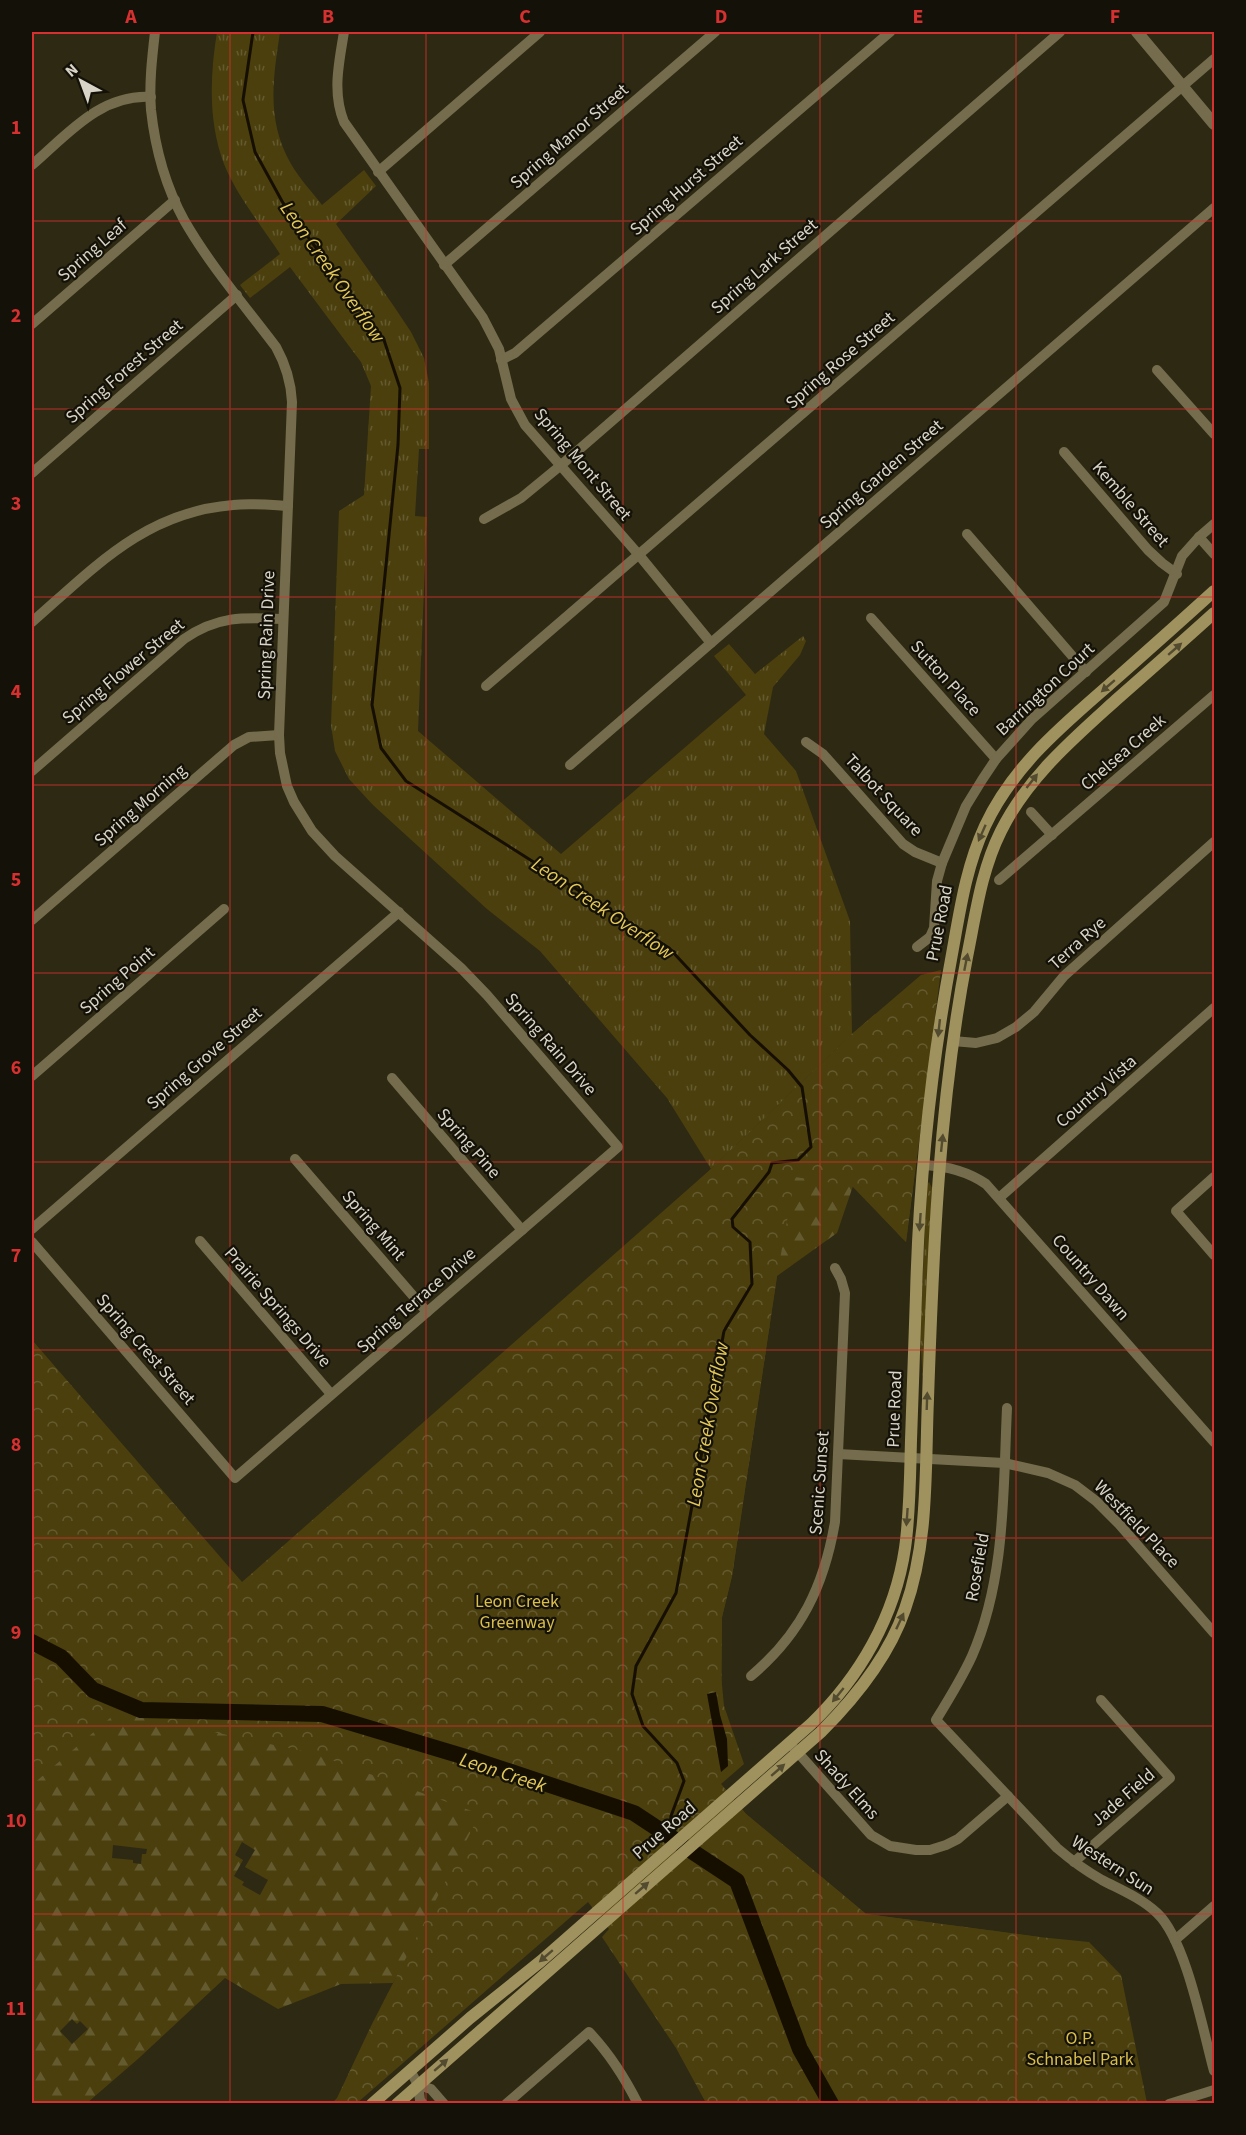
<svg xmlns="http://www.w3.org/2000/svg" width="1246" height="2135" font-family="'Source Sans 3',sans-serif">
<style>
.grass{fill:url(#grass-tufts)}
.forest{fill:url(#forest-firs);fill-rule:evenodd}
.park{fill:url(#park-crowns)}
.water{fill:#160f00}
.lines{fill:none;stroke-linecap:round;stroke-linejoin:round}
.stream{stroke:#160f00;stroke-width:3}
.river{stroke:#160f00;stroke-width:16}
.minor{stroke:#746c4c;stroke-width:10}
.tertiary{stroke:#746c4c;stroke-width:12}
.secondary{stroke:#9f925e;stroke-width:12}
.oneway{fill:#534b2f}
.grid{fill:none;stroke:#d63130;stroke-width:1.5;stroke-opacity:0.55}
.labels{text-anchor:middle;stroke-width:4.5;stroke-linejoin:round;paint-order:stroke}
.street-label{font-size:18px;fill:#d8d4c7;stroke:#141108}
.park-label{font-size:18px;fill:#dabe4a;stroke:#141108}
.water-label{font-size:20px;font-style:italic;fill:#e5c956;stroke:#141108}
.neatline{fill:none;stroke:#d63130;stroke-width:2}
.grid-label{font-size:20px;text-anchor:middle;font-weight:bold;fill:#d63130}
</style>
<defs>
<pattern id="grass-tufts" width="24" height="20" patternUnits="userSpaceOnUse" patternTransform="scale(1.5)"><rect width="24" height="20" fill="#4b3f0d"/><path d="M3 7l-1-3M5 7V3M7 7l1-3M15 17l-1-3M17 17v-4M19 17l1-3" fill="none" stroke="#645a2f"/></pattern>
<pattern id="forest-firs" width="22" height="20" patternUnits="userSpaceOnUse" patternTransform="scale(1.5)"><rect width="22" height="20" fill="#4b3f0d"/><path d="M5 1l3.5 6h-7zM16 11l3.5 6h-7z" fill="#645a2f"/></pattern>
<pattern id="park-crowns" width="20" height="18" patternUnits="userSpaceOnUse" patternTransform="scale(1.5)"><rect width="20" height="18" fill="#4b3f0d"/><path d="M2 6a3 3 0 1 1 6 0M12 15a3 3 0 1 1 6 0" fill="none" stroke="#645a2f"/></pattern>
</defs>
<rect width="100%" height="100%" fill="#2e2913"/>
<g class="grass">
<path d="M217 32H280C273 79 266 120 291 164 299 178 312 192 322 205L364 170 376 186 336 224 393 305 411 332 424 358 429 383V449H419L415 516 427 517 418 731 561 854 746 695 714 656 729 644 755 674 803 636 806 641 800 655 773 687 764 734 796 771 850 921 852 1034 711 1169 667 1098 540 951 487 909 373 805 349 779 335 751 331 725 339 511 364 495 371 386 361 362 290 267 250 298 240 285 280 254C261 225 237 196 224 164 208 122 210 75 217 32Z"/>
<polygon points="929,1182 932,1188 923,1382 920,1334 927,1184"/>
</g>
<path class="forest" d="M875 1014 935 1015 906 1242 853 1186 837 1233 777 1276 732 1576 722 1617 721 1784 746 1814 866 1914 1040 1937 1033 2103H762L636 1911 466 1861 393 1983 341 1984 278 2009 225 1978 139 2058 87 2103H32V1598L168 1680 711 1169 852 1034ZM242 1842 255 1850 245 1867 268 1880 260 1895 242 1885 244 1882 234 1876 243 1860 235 1855ZM113 1845 147 1849 146 1854H142L141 1864 133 1863V1860L112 1858ZM72 2019 77 2024 80 2021 88 2029 72 2044 60 2031Z"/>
<polygon class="park" points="941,970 906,1242 852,1186 795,1177 777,1276 732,1576 722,1617 721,1675 724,1706 744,1764 721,1784 746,1814 866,1914 1039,1937 1089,1942 1121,1975 1147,2103 706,2103 676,2048 602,1937 609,1929 588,1902 357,2103 332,2103 337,2098 372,2024 480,1814 312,1753 138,1716 116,1713 32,1785 32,1340 242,1582 711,1169 852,1034 921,975"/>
<polygon class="water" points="716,1692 720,1715 727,1739 728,1766 721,1772 707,1694"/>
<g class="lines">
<polyline class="stream" points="253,32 243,100 255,152 283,203 384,340 400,388 398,445 372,705 381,748 406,781 669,948 750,1035 788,1070 802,1087 811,1147 798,1160 772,1163 769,1172 732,1219 733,1227 750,1242 752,1284 724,1331 676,1593 636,1666 632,1694 643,1726 677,1763 684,1781 671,1816 669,1836"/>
<polyline class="river" points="32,1642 61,1657 93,1690 141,1710 322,1714 472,1759 634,1813 737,1881 800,2049 831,2104"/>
<g class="minor">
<path d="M344 32C339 63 332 92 344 122L483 318 499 349 511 399 525 425 639 555 711 643"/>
<path d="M32 165C67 135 100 94 151 97"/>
<polyline points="378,172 540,32"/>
<polyline points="444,265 715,32"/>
<polyline points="32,324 175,200"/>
<polyline points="501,360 515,353 890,32"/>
<polyline points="1157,370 1214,434"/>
<polyline points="1064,452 1148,550 1162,563 1177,574"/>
<polyline points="32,473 237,295"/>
<polyline points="484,519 521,498 560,466 1060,32"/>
<polyline points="967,534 1086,672"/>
<polyline points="1199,537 1214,554"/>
<polyline points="871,618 996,759"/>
<path d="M32 622C95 567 145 512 233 505 251 503 270 505 288 506"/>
<polyline points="486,686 1214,59"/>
<polyline points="806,742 823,754 903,844 915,852 942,863"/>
<polyline points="570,765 1214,208"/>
<path d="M32 771 184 639C217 616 243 617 282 619"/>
<polyline points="1031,812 1052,835"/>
<polyline points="999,880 1214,695"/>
<polyline points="32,920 234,745 249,737 279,735"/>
<polyline points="917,947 930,937 934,928 937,881 942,863 966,806 982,780 996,759 1032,719 1164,602 1182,556 1199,537 1214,524"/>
<polyline points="953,1041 976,1043 997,1038 1016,1027 1034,1012 1064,976 1214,842"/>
<polyline points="32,1076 224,909"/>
<polyline points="392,1078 522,1230"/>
<polyline points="295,1159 427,1312"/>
<path d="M924 1165C946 1166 967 1171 986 1184L1214 1442"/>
<polyline points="1214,1177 1176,1211 1214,1255"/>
<polyline points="999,1198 1214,1008"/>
<polyline points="32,1229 399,912"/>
<polyline points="200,1241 331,1394"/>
<path d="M32 1242 235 1478 618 1147 487 995 461 968 335 856 312 831 294 802 287 786 280 753 279 735 292 402C291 381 286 365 276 347 245 306 209 264 184 220 166 187 155 147 151 110 149 84 152 58 155 32"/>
<path d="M1007 1408C1003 1491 1006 1578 972 1656 962 1678 949 1699 936 1720L1057 1848C1071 1860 1086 1871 1102 1880 1121 1890 1141 1898 1157 1913 1186 1940 1203 2031 1214 2071"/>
<polyline points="838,1454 1004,1463 1048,1473 1075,1485 1096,1501 1119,1524 1214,1633"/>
<path d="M751 1676C801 1634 824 1586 835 1522L845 1293 841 1279 835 1268"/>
<polyline points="793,1747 871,1835 890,1846 916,1850 930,1850 946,1845 958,1839 1008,1796"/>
<polyline points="1074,1862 1170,1778 1101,1700"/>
<polyline points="1175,1940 1214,1906"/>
<polyline points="410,2070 418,2085 420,2100 423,2104"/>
<polyline points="418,2085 431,2089 444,2104"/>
<path d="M506 2104 589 2032C610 2054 624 2076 638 2104"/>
<polyline points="1169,2104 1214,2090"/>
</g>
<polyline class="tertiary" points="1137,32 1214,124"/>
<g class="secondary">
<path d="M372 2104 470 2018 541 1961 811 1724C860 1677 895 1616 905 1548 910 1513 910 1476 911 1440 913 1392 914 1343 916 1295 919 1181 931 1066 952 954 960 910 966 867 985 826 1013 766 1062 726 1110 684 1145 653 1180 622 1214 591"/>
<path d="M397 2104 821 1732C856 1697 889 1656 905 1609 929 1542 925 1469 928 1399 933 1251 939 1102 967 957 976 913 981 871 1001 831 1028 777 1072 740 1116 700 1149 671 1182 642 1214 613"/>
</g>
</g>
<defs><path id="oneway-solid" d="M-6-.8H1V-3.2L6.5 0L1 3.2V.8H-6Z" transform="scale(1.5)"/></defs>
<g class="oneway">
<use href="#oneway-solid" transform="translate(1175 649) rotate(-41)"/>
<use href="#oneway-solid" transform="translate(1108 686) rotate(139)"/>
<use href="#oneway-solid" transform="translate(1032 781) rotate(-52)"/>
<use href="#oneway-solid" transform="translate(982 833) rotate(114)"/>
<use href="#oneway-solid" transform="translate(966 962) rotate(-79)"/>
<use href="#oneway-solid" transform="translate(939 1028) rotate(96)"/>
<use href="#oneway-solid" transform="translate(942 1143) rotate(-84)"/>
<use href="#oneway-solid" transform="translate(920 1222) rotate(94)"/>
<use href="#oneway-solid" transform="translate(927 1401) rotate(-88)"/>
<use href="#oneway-solid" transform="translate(907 1517) rotate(94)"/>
<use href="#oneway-solid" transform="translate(900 1621) rotate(-65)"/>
<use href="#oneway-solid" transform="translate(838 1695) rotate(129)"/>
<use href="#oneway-solid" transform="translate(778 1770) rotate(-41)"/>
<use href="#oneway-solid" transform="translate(642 1888) rotate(-41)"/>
<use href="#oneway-solid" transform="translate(546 1956) rotate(139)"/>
<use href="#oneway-solid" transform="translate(441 2065) rotate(-41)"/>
</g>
<path class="grid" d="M230 32V2104M426 32V2104M623 32V2104M820 32V2104M1016 32V2104M32 221H1214M32 409H1214M32 597H1214M32 785H1214M32 973H1214M32 1162H1214M32 1350H1214M32 1538H1214M32 1726H1214M32 1914H1214"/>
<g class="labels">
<g class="street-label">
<text transform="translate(569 136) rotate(-41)" y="6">Spring Manor Street</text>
<text transform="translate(686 185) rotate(-41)" y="6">Spring Hurst Street</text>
<text transform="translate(92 250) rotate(-41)" y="6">Spring Leaf</text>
<text transform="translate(764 266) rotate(-41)" y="6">Spring Lark Street</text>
<text transform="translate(840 360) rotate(-41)" y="6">Spring Rose Street</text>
<text transform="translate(124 371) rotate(-41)" y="6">Spring Forest Street</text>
<text transform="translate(583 464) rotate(50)" y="6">Spring Mont Street</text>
<text transform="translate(881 474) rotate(-41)" y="6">Spring Garden Street</text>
<text transform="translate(1131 504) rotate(49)" y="6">Kemble Street</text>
<text transform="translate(266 635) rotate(-88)" y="6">Spring Rain Drive</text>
<text transform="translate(123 671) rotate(-40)" y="6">Spring Flower Street</text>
<text transform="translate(946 678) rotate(48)" y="6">Sutton Place</text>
<text transform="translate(1045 689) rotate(-43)" y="6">Barrington Court</text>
<text transform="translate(1123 752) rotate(-41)" y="6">Chelsea Creek</text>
<text transform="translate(884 795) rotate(47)" y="6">Talbot Square</text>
<text transform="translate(140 805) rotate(-41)" y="6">Spring Morning</text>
<text transform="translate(939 923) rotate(-79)" y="6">Prue Road</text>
<text transform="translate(1077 943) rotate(-42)" y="6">Terra Rye</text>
<text transform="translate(117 980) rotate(-41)" y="6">Spring Point</text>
<text transform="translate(551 1044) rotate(49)" y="6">Spring Rain Drive</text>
<text transform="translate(204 1058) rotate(-41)" y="6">Spring Grove Street</text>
<text transform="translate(1096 1091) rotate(-41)" y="6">Country Vista</text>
<text transform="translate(469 1143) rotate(49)" y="6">Spring Pine</text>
<text transform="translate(374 1225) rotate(49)" y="6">Spring Mint</text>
<text transform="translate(1091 1277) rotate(49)" y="6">Country Dawn</text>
<text transform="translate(416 1300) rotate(-41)" y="6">Spring Terrace Drive</text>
<text transform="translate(278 1307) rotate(49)" y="6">Prairie Springs Drive</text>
<text transform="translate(146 1349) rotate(49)" y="6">Spring Crest Street</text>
<text transform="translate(894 1409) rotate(-88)" y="6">Prue Road</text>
<text transform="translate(819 1483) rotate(-86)" y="6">Scenic Sunset</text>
<text transform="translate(1137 1524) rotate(46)" y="6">Westfield Place</text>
<text transform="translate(977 1567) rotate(-80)" y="6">Rosefield</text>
<text transform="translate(847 1784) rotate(48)" y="6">Shady Elms</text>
<text transform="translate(1123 1797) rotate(-41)" y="6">Jade Field</text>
<text transform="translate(664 1830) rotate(-41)" y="6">Prue Road</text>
<text transform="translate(1113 1865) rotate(33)" y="6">Western Sun</text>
</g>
<g class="park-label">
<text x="517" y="1607">Leon Creek<tspan x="517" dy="21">Greenway</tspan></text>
<text x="1080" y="2044">O.P.<tspan x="1080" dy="21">Schnabel Park</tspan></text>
</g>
<g class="water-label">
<text transform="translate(333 272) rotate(55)" y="7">Leon Creek Overflow</text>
<text transform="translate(603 908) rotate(34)" y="7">Leon Creek Overflow</text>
<text transform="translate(707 1424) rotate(-80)" y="7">Leon Creek Overflow</text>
<text transform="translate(503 1772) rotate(18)" y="7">Leon Creek</text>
</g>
</g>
<rect width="1246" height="2135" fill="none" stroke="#141108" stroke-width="66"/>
<g transform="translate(81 81) rotate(319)" stroke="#141108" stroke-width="4.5" paint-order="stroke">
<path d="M0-4.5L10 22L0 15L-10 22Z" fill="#d8d4c7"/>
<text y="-9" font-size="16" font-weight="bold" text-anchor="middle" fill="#d8d4c7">N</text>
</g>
<rect x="33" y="33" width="1180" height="2069" class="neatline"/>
<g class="grid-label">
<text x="131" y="23">A</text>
<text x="328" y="23">B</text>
<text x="525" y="23">C</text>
<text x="721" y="23">D</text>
<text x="918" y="23">E</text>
<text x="1115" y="23">F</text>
<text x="16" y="134">1</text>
<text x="16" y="322">2</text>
<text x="16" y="510">3</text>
<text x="16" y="698">4</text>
<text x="16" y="886">5</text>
<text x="16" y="1074">6</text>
<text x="16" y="1262">7</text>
<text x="16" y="1451">8</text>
<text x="16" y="1639">9</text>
<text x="16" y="1827">10</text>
<text x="16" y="2015">11</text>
</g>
</svg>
